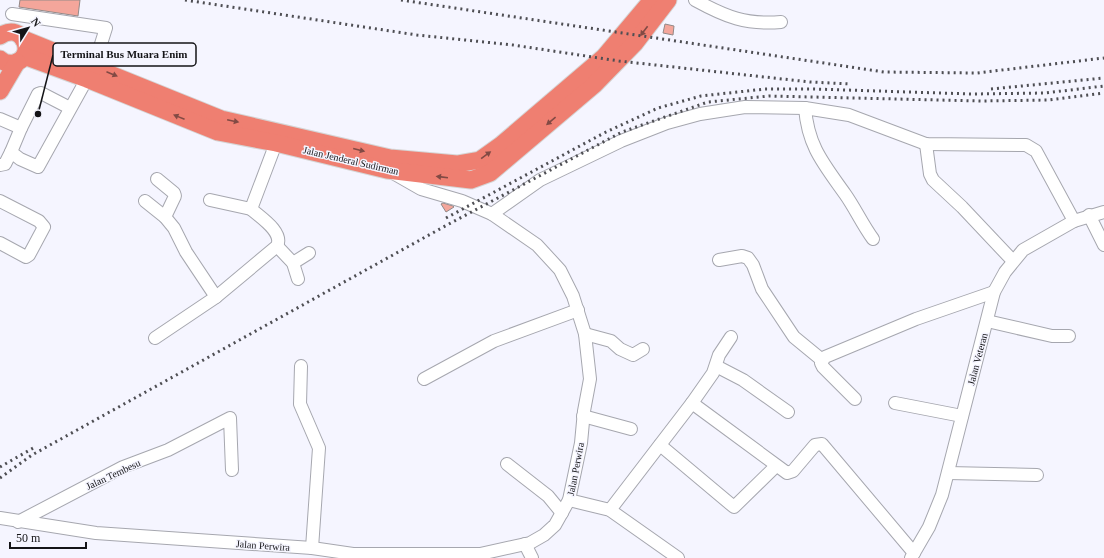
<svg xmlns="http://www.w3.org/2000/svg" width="1104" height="558" font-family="Georgia,serif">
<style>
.building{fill:#f4a69b;stroke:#938987}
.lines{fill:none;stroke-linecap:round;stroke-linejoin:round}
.minor-casing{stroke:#a6a7af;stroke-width:14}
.highway-casing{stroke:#d5d5d5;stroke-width:19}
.minor{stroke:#fff;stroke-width:12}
.highway{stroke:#ef7f71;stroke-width:17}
.rail{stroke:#4e4e53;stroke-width:3;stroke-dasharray:2 4;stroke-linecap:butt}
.oneway{fill:#824a44}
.labels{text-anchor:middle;stroke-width:3;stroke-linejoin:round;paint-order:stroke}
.street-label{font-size:10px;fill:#141417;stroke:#f5f5ff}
.leader{fill:none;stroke:#141417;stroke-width:1.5}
.callout-dot{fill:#141417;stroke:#f5f5ff;stroke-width:1.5}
.callout{fill:#f5f5ff;stroke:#141417;stroke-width:1.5}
.callout-label{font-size:11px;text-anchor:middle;font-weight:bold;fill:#141417}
</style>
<rect width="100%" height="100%" fill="#f5f5ff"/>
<g class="building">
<polygon points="20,0 80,0 78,16 19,7"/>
<polygon points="665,24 674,26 673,35 663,33"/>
<polygon points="443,203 453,206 454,207 446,212 441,204"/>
</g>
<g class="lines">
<g class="minor-casing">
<g id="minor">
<path d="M695 0C726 17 746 25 781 22"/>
<path d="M805 108C808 146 823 163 845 194 855 208 862 224 873 239"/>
<polyline points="0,119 21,128 11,152 20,159 38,167 94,66 106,28 12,14"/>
<polyline points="21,128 38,94 41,93 70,108"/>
<polyline points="926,144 930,174 933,180 962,207 1013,261"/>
<polyline points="0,165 5,164 11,152"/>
<polyline points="157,179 174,193 175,196 165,217"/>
<polyline points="210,200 251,209"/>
<polyline points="0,201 39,221 44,227 29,255 26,257 0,243"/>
<polyline points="145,201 165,217 174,228 186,252 216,297"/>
<polyline points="492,214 540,180 621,141 667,123 700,114 745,107 805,108 849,115 926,144 1026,145 1036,151 1074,221"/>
<polyline points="1089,215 1104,245"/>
<polyline points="277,246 293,263 298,279"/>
<polyline points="719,260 742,256 748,258 753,265 762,289 794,337 822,360"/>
<polyline points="293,263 309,253"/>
<polyline points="987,321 1052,336 1069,336"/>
<polyline points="585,334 611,341 620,349 633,355 643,349"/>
<path d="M155 338 216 297 277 246C284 232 260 217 251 209L276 143"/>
<polyline points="301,366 300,404 319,448 312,548"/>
<polyline points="716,366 743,380 788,412"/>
<polyline points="424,379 494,341 578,310"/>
<polyline points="855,399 823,367 821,363 825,357 916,319 994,292"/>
<polyline points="692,403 787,473 793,471 815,445 822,444 914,553"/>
<polyline points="895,403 962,416"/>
<polyline points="583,416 631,429"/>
<polyline points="660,445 734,507 776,466"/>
<polyline points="507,464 548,496 562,513"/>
<polyline points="948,473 1037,475"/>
<polyline points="569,500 610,510 678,558"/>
<polyline points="610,510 692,403 713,373 719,355 731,337"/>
<polyline points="0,518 96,533 312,548 353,554 480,554 530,543 544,535 555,525 569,500 581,443 584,411 590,379 585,334 573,296 560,270 537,245 492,214 462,201 421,189 393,173"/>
<polyline points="18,522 123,467 168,450 230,418 232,470"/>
<polyline points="525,544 532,558"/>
<polyline points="911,558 929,527 942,495 994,292 1005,272 1023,250 1074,221 1104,212"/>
</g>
</g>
<g class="highway-casing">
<g id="highway">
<path d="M0 36C24 20 37 58 14 63 9 64 4 63 0 59"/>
<polyline points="23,39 221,119 390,158 457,164 480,160 501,145 604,57 652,0"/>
<polyline points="24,56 87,79 218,132 276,143 387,170 471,180 490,173 594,85 635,43 668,0"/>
<polyline points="0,91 17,62"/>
</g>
</g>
<use href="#minor" class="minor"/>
<use href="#highway" class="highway"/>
<g class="rail">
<polyline points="185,0 417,35 513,45 619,61 810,82 851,84"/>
<polyline points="401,0 884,72 977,73 1104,58"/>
<polyline points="991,89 1104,78"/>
<polyline points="446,218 604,133 658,108 701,96 765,89 814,89 972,94 1045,93 1104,86"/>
<polyline points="0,467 35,447"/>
<polyline points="0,478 32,455 447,225 622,132 708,102 769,96 981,101 1049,100 1104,93"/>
</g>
</g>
<defs><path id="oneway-solid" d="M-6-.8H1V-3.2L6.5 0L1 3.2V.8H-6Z"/></defs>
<g class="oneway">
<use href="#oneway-solid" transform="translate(644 31) rotate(127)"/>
<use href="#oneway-solid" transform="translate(112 74) rotate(23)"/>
<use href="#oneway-solid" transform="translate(179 117) rotate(-158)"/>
<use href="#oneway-solid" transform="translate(233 121) rotate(12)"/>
<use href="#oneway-solid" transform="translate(551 121) rotate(140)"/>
<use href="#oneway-solid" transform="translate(359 150) rotate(14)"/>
<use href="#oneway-solid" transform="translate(486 155) rotate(-36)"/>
<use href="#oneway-solid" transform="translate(442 177) rotate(-173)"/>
</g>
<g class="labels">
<g class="street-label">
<text transform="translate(351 160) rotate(13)" y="4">Jalan Jenderal Sudirman</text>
<text transform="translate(977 359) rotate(-75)" y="4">Jalan Veteran</text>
<text transform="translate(575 469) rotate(-79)" y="4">Jalan Perwira</text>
<text transform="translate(113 474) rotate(-25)" y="4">Jalan Tembesu</text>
<text transform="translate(263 545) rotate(4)" y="4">Jalan Perwira</text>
</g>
</g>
<path class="leader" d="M38 114L53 55"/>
<circle class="callout-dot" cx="38" cy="114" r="4"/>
<rect class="callout" x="53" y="43" width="143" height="23" rx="4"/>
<g class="callout-label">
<text x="124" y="58">Terminal Bus Muara Enim</text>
</g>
<g transform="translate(28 28) rotate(53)" stroke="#f5f5ff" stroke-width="3" paint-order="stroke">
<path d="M0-3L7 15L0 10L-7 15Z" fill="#141417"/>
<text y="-6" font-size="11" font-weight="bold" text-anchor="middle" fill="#141417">N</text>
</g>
<path d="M10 542v6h76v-6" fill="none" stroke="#141417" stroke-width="2"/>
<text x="16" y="542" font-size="12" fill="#141417" stroke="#f5f5ff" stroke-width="3" paint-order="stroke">50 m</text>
</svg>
